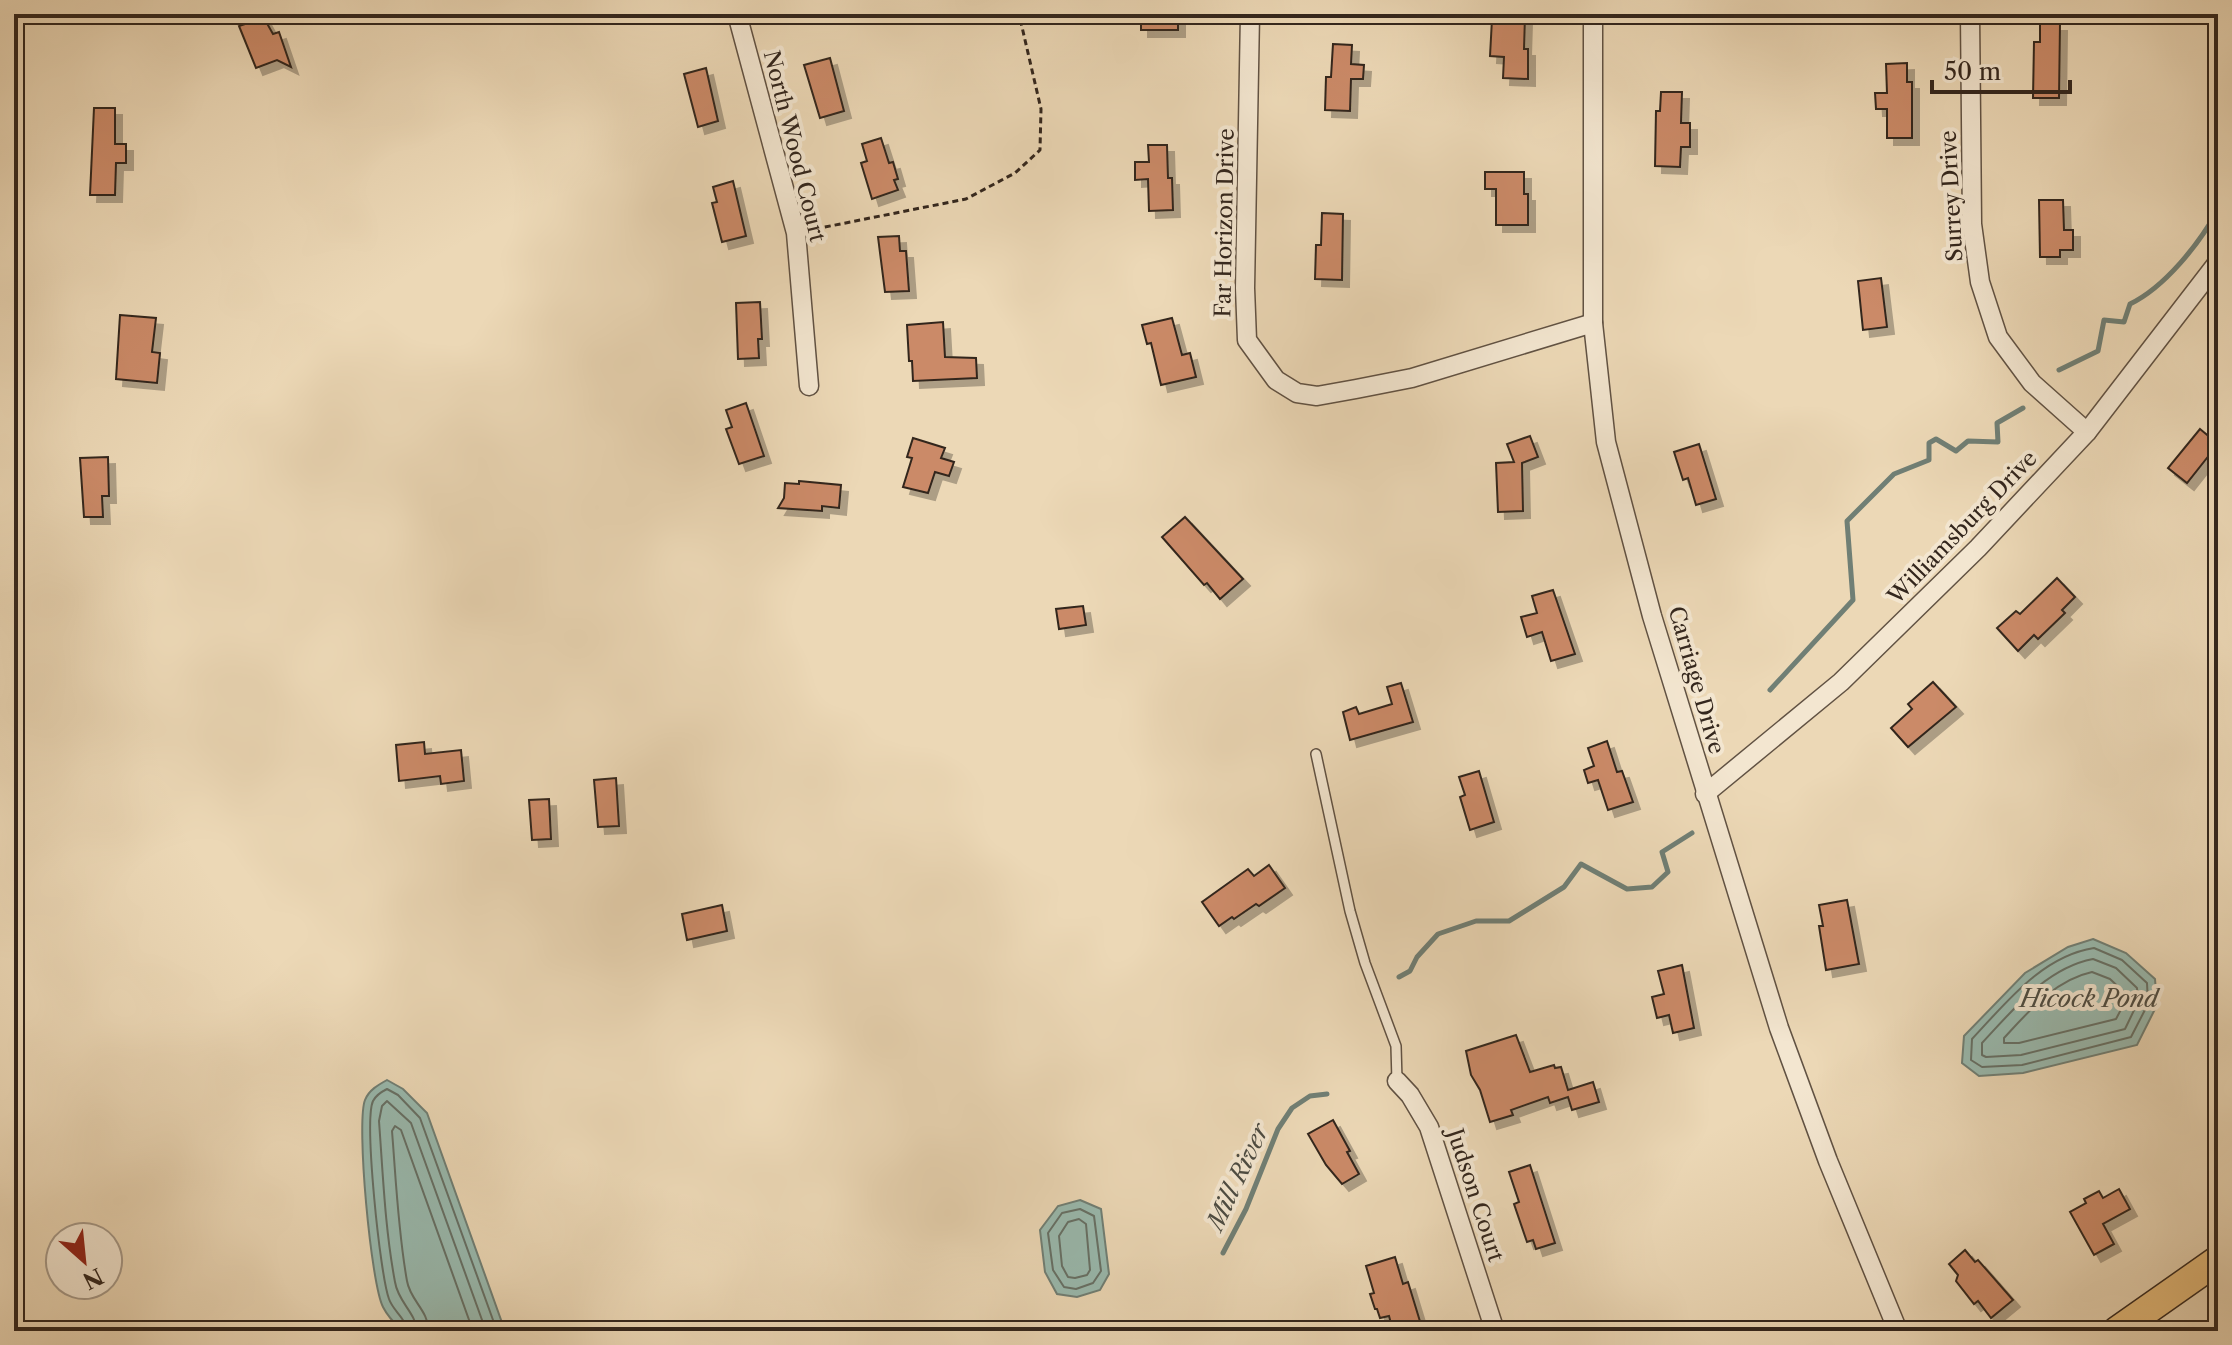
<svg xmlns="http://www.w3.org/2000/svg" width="2232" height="1345" font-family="'Libre Caslon Text',serif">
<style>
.water{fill:#99baaf;stroke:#707f75;stroke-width:2}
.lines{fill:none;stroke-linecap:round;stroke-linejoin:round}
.shore{stroke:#667066;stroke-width:2}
.stream{stroke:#707f75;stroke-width:5}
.building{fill:#cb8a67;stroke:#33261d;stroke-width:2;filter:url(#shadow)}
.service-casing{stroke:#615243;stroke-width:12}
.minor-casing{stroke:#615243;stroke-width:21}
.primary-casing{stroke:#33261d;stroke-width:31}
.path{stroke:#33261d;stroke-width:3;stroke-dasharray:6 4;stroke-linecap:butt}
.service{stroke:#f3e6d0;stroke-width:9}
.minor{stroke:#f3e6d0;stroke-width:18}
.primary{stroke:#e6bc7b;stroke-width:28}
.labels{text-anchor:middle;stroke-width:8;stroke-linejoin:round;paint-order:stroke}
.street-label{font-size:22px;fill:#33261d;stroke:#f3e6d0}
.water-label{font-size:24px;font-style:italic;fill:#4c4b42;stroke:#f3e6d0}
</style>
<defs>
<filter id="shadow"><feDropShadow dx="7" dy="7" stdDeviation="0" flood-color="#0004"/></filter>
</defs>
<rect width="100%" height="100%" fill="#ecd8b6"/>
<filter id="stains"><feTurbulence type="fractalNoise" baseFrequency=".0025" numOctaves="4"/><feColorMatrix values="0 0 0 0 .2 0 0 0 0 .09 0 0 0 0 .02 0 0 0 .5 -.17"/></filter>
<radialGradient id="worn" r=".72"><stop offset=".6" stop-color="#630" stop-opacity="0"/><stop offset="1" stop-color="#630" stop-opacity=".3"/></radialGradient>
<g class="water">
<polygon points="2093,939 2126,953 2155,979 2157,1005 2137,1045 2023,1073 1979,1076 1962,1063 1964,1036 2025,973 2068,947"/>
<path d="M387 1080 403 1089 427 1113 505 1331H402C395 1324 387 1315 383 1307 371 1284 356 1123 365 1100 369 1090 378 1085 387 1080Z"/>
<polygon points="1080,1200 1101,1209 1109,1274 1100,1290 1077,1297 1057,1294 1045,1272 1040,1230 1058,1206"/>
</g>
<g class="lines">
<g class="shore">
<path d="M2094 948 2122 960 2147 983 2148 1004 2131 1037 2022 1065 1982 1067 1971 1060 1972 1039C2006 1003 2042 956 2094 948Z"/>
<path d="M2093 959 2116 968 2137 988 2138 1002 2125 1029 2021 1055 1986 1057 1982 1055V1043C2013 1010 2046 968 2093 959Z"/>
<path d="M2092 972 2110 979 2125 993 2126 1000 2116 1019 2019 1043H2004V1038C2029 1011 2055 980 2092 972Z"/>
<polygon points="1080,1209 1094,1216 1101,1271 1093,1283 1076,1289 1064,1287 1053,1270 1048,1233 1062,1213"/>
<polygon points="1079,1219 1086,1224 1090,1270 1087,1275 1075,1278 1068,1277 1062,1266 1059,1236 1068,1222"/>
<path d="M407 1331C406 1318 393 1311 389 1299 380 1275 364 1121 373 1101 376 1095 381 1092 387 1089L398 1095 420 1118 497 1331"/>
<path d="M417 1331C416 1313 398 1302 395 1282 385 1229 383 1175 379 1121L382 1106 387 1101 411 1123 486 1331"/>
<path d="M429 1331C428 1310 410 1300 407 1281 398 1231 396 1180 392 1131L395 1126 401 1130 473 1331"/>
</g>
<g class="stream">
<path d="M2059 370 2098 351 2104 320 2124 322 2130 304C2165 287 2199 244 2218 210"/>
<polyline points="1770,690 1853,600 1847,521 1894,474 1929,460 1929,443 1936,439 1956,451 1968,441 1998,442 1997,423 2023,408"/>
<polyline points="1399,977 1410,971 1417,957 1438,934 1476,921 1509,921 1564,887 1581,864 1627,889 1652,887 1668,872 1662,852 1692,833"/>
<polyline points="1223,1253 1246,1209 1278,1129 1292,1108 1310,1096 1327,1094"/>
</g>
</g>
<g class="building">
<rect x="1141" y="14" width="37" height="16"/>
<polygon points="1504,15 1525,16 1524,49 1528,49 1528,79 1503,78 1504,57 1490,56 1492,19 1503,20"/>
<polygon points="264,18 273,34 279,32 291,67 277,60 256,68 239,26"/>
<polygon points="2040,24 2060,24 2059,98 2033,98 2034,42 2040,42"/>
<polygon points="1333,44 1352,45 1351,64 1364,65 1363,79 1351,79 1350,111 1325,110 1326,77 1331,77"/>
<polygon points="830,58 844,111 820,118 804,65"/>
<polygon points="1907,63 1907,82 1912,82 1912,138 1887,138 1887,109 1876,109 1875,93 1887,93 1886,64"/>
<polygon points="706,68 718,121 698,127 684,74"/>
<polygon points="1661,92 1682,92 1681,123 1690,123 1690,147 1681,147 1680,167 1655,166 1656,111 1660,111"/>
<polygon points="94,108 115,108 115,144 126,144 126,163 116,163 115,195 90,195"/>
<polygon points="881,138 889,163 893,162 898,179 894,180 898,190 872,199 861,163 867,161 862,144"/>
<polygon points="1148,145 1167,145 1168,178 1172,178 1173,210 1149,211 1148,179 1135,180 1135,162 1149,162"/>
<polygon points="1485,172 1524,172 1524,194 1528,194 1528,225 1496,225 1496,189 1485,189"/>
<polygon points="733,181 746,236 722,242 712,203 717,202 713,187"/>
<polygon points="2039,200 2063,200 2064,230 2073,230 2073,250 2060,250 2060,257 2040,257"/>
<polygon points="1322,213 1343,214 1342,280 1315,279 1316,245 1321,245"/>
<polygon points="899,236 900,251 906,251 909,291 885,292 878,237"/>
<polygon points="1881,278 1887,327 1863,330 1858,281"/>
<polygon points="760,302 762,339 758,339 759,358 738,359 736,303"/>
<polygon points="120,315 156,318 152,352 160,353 157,383 116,379"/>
<polygon points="1172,318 1182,355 1190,353 1196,377 1161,385 1151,343 1147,344 1142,325"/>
<polygon points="943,322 945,357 976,358 977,378 913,381 912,361 909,361 907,325"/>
<polygon points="746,403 764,456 739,464 726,429 732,427 726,410"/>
<polygon points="2200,429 2218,444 2187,483 2168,468"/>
<polygon points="1530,436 1538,457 1522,463 1523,511 1498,512 1496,463 1514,462 1507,444"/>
<polygon points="913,438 945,448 941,458 954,462 949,476 935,472 928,493 903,487 912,458 907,457"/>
<polygon points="1699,444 1716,499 1696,505 1688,478 1683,480 1674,452"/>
<polygon points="108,457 109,496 102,496 103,517 84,517 80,458"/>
<polygon points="799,481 841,485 839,508 822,506 822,511 778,508 784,498 785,483 799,484"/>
<polygon points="1185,517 1243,579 1220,599 1207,583 1204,585 1162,537"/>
<polygon points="2057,578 2075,597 2062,610 2065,613 2038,639 2034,635 2018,651 1997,628 2016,611 2020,614"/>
<polygon points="1553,590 1575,654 1551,661 1542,632 1527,637 1521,617 1537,613 1532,596"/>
<polygon points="1083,606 1086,625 1059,629 1056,609"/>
<polygon points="1933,682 1956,707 1908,747 1891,728 1912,709 1908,704"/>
<polygon points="1401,683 1413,722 1350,740 1343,712 1356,707 1359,714 1392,704 1387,687"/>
<polygon points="1607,741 1617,772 1622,771 1633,802 1608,810 1598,780 1588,783 1584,770 1594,766 1588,748"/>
<polygon points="424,742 425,754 461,750 464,781 441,784 440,776 399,781 396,745"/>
<polygon points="1479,771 1494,822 1470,830 1460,797 1465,795 1459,777"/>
<polygon points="616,778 619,826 598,827 594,780"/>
<polygon points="549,799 551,839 532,840 529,800"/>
<polygon points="1269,865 1285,888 1259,906 1256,904 1234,919 1232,917 1219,926 1202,902 1248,869 1254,876"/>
<polygon points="1847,900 1859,964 1826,970 1819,926 1823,926 1819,905"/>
<polygon points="722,905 727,931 687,940 682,914"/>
<polygon points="1682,965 1694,1028 1673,1033 1669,1015 1657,1018 1652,997 1664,994 1658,971"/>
<polygon points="1516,1035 1530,1072 1554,1065 1555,1068 1561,1067 1568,1090 1593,1082 1599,1102 1572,1110 1568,1097 1550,1103 1548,1097 1511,1110 1513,1115 1490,1122 1480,1090 1471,1075 1466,1051"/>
<polygon points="1333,1120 1350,1151 1347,1152 1359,1174 1342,1184 1326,1165 1308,1134"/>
<polygon points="1530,1165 1555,1243 1536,1249 1533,1240 1527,1242 1514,1204 1519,1202 1509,1172"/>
<polygon points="2119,1189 2130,1209 2103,1224 2114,1244 2094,1255 2070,1212 2086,1203 2084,1199 2099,1191 2103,1198"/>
<polygon points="1965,1250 1975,1262 1978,1260 2013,1300 1991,1318 1978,1301 1974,1304 1956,1281 1958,1275 1949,1264"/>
<polygon points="1395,1257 1403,1284 1408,1282 1422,1328 1393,1331 1389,1316 1380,1318 1377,1309 1375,1309 1370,1294 1374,1293 1366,1266"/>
</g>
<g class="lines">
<g class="service-casing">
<polyline id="service" points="1316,754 1350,911 1365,963 1396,1046 1397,1081"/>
</g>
<g class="minor-casing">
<g id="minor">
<polyline points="737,14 796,233 809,386"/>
<polyline points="1250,14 1245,288 1247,340 1276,380 1297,393 1317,396 1356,389 1412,378 1593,323"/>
<polyline points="1593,14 1593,323 1606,442 1652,616 1779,1028 1828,1161 1898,1331"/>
<polyline points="1970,14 1972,224 1980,282 1998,337 2032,383 2087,432"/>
<polyline points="14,605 14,837"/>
<polyline points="1705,794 1841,682 1978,548 2087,432 2218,262"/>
<polyline points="1397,1081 1410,1095 1429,1127 1495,1331"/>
</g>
</g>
<g class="primary-casing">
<polyline id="primary" points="2117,1331 2218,1260"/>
</g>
<polyline class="path" points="815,229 966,199 1015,173 1040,150 1041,109 1019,14"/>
<use href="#service" class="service"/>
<use href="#minor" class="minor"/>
<use href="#primary" class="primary"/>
</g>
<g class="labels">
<g class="street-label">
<text transform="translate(795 146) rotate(76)" y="8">North Wood Court</text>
<text transform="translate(1951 196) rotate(-93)" y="8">Surrey Drive</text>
<text transform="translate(1224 223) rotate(-89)" y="8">Far Horizon Drive</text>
<text transform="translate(1962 527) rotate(-46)" y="8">Williamsburg Drive</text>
<text transform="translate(1697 680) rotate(74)" y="8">Carriage Drive</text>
<text transform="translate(1476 1195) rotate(72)" y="8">Judson Court</text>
</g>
<g class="water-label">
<text x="2089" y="1007">Hicock Pond</text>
<text transform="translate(1238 1177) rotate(-65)" y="8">Mill River</text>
</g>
</g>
<rect width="2232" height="1345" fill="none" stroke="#ecd8b6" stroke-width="48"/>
<rect x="16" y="16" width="2200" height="1313" fill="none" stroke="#33261d" stroke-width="4"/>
<rect x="24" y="24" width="2184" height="1297" fill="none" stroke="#33261d" stroke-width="2"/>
<g transform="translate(84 1261) rotate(153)"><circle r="38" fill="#f3e6d0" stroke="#a69988" stroke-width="2"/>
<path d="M0-6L14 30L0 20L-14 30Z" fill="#8f2418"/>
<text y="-12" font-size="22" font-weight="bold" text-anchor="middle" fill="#33261d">N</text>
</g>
<path d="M1932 80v12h138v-12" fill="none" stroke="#33261d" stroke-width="4"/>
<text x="1944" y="80" font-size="24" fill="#33261d" stroke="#f3e6d0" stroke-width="6" paint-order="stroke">50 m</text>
<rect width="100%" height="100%" filter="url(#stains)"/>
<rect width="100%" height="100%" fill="url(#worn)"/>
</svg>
